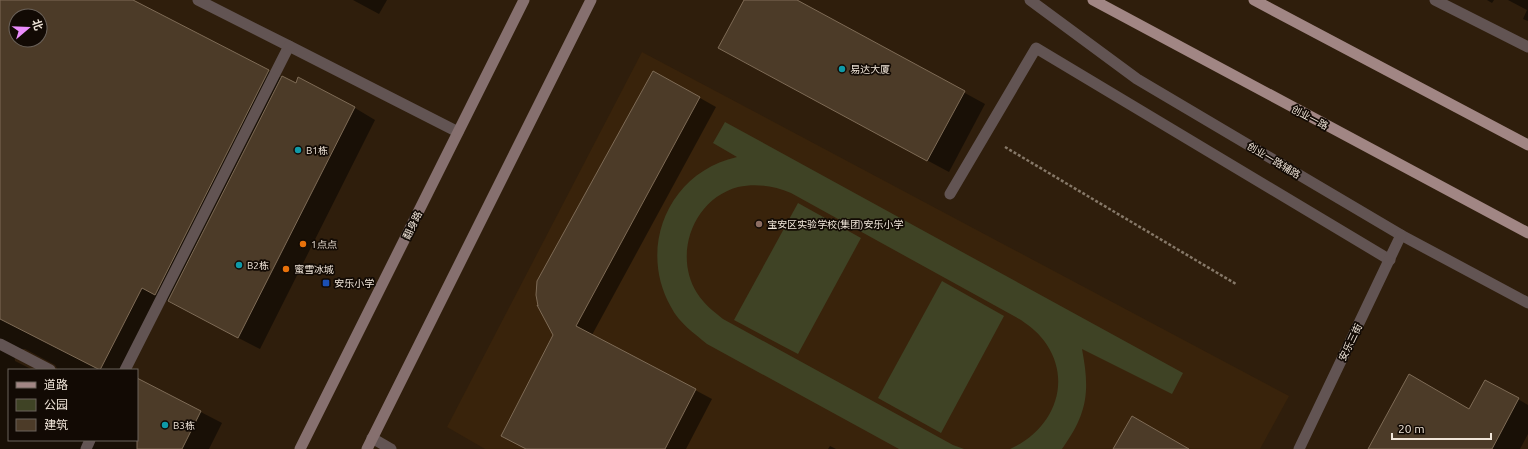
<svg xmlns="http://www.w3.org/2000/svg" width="1528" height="449" font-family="Ubuntu,'Noto Sans SC',sans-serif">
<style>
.built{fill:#39230b}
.park{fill:#3f4325}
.shadow{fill:#0007;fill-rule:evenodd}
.building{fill:#4c3b28;stroke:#7e6b56;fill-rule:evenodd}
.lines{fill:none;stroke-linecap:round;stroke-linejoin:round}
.path{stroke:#867868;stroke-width:2.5;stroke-dasharray:3 2;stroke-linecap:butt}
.service{stroke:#625453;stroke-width:11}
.minor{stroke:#625453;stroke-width:11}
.secondary{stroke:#86706f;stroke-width:11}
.primary{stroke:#a18684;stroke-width:11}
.culture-dot{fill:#0f9aa8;stroke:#120a04;stroke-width:1.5}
.education-dot{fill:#8d6e63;stroke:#120a04;stroke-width:1.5}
.food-dot{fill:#e8710a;stroke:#120a04;stroke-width:1.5}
.transit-dot{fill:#1a4fb4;stroke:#120a04;stroke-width:1.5}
.labels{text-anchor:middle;stroke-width:3.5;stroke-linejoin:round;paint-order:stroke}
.poi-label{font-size:10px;fill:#f1e6da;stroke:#120a04;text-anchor:start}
.street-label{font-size:10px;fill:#f1e6da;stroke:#120a04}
</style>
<rect width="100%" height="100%" fill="#2f1e0c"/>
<polygon class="built" points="642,52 1289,396 1260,449 485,449 447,427"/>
<g class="park">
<path d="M725 122 1183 373 1172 394 1082 349C1090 391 1088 413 1062 449H1010C1051 431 1073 385 1047 345 1040 334 1031 327 1021 320L791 193C774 186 757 183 738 187 693 199 673 255 697 293 704 304 713 311 723 319L953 445 964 449H899L707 344C694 333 679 323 671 307 637 247 669 172 737 157L713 143Z"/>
<polygon points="798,203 861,238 798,354 734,320"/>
<polygon points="942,281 1004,316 941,433 878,398"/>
</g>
<g class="shadow">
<path d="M0 0H131L282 78 355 108 375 120 260 349 163 299 127 370H58L55 365 25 349H18L14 353 15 361 33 370H9V440H137V379L222 423 209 449H0ZM16 16H40V40H16Z"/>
<polygon points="353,0 387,0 379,14"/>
<polygon points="745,0 795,0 985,104 949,172 740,60"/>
<polygon points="1487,0 1494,0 1492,3"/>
<polygon points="1508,0 1528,0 1528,21 1523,19 1527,10"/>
<polygon points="654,72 716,107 592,335 712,399 686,449 526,449 502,436 554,335"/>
<polygon points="1486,381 1528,405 1528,434 1520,449 1387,449 1470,410"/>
<polygon points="830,446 836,449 828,449"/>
</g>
<g class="building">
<path d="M0 0H133L269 70 155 295 142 288 100 370 0 319ZM16 16H40V40H16Z"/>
<polygon points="744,0 797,0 965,91 927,161 718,48"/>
<polygon points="653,71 700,97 576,326 696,389 665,449 526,449 501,436 553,335 537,305 538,306 536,295 537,281"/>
<polygon points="282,76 296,83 298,77 355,107 238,338 168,301"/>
<polygon points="1409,374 1469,409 1485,380 1519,398 1492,449 1368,449"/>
<polygon points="137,378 201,411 182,449 137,449"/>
<polygon points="1132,416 1189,449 1113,449"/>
</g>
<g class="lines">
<polyline class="path" points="1005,147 1236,284"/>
<g class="service">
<polyline points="198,0 289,46"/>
<polyline points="950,194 1036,48 1390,260"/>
<polyline points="0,344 50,370"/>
<polyline points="125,370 289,46 458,132"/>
<polyline points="86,449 90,440"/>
</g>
<g class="minor">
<polyline points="1030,0 1137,79 1401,235 1528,303"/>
<polyline points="1435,0 1528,47"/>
<polyline points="372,438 391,449"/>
<polyline points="1299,449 1401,235"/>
</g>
<g class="secondary">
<polyline points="300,449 524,0"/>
<polyline points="367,449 591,0"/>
</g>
<g class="primary">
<polyline points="1093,0 1528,233"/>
<polyline points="1254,0 1528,145"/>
</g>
</g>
<g class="culture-dot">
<circle cx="842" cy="69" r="4"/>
<circle cx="298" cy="150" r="4"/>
<circle cx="239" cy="265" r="4"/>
<circle cx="165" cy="425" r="4"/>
</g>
<circle class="education-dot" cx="759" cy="224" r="4"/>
<g class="food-dot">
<circle cx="303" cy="244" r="4"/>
<circle cx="286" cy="269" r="4"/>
</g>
<rect class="transit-dot" x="322" y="279" width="8" height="8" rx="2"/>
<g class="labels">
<g class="poi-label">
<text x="850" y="73">易达大厦</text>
<text x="306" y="154">B1栋</text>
<text x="767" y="228">宝安区实验学校(集团)安乐小学</text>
<text x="311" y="248">1点点</text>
<text x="247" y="269">B2栋</text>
<text x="294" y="273">蜜雪冰城</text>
<text x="334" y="287">安乐小学</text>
<text x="173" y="429">B3栋</text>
</g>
<g class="street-label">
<text transform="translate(1310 117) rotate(28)" y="4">创业一路</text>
<text transform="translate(1274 160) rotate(31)" y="4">创业一路辅路</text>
<text transform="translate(412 225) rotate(-64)" y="4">翻身路</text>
<text transform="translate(1350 342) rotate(-64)" y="4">安乐三街</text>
</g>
</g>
<rect x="8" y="369" width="130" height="72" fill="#120a04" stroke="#6b625a"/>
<rect x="16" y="382" width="20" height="6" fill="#a18684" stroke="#6b625a"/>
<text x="44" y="389" font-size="12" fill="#f1e6da">道路</text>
<rect x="16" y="399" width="20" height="12" fill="#3f4325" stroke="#6b625a"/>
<text x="44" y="409" font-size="12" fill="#f1e6da">公园</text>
<rect x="16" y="419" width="20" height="12" fill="#4c3b28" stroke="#6b625a"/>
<text x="44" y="429" font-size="12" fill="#f1e6da">建筑</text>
<g transform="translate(28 28) rotate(71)"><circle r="19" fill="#120a04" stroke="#6b625a"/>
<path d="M0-3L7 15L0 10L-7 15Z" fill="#eb8dfc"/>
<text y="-6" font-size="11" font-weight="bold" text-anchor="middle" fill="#f1e6da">北</text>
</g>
<path d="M1392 433v6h99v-6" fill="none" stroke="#f1e6da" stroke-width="2"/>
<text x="1398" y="433" font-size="12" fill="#f1e6da" stroke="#120a04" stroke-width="3" paint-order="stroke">20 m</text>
</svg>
